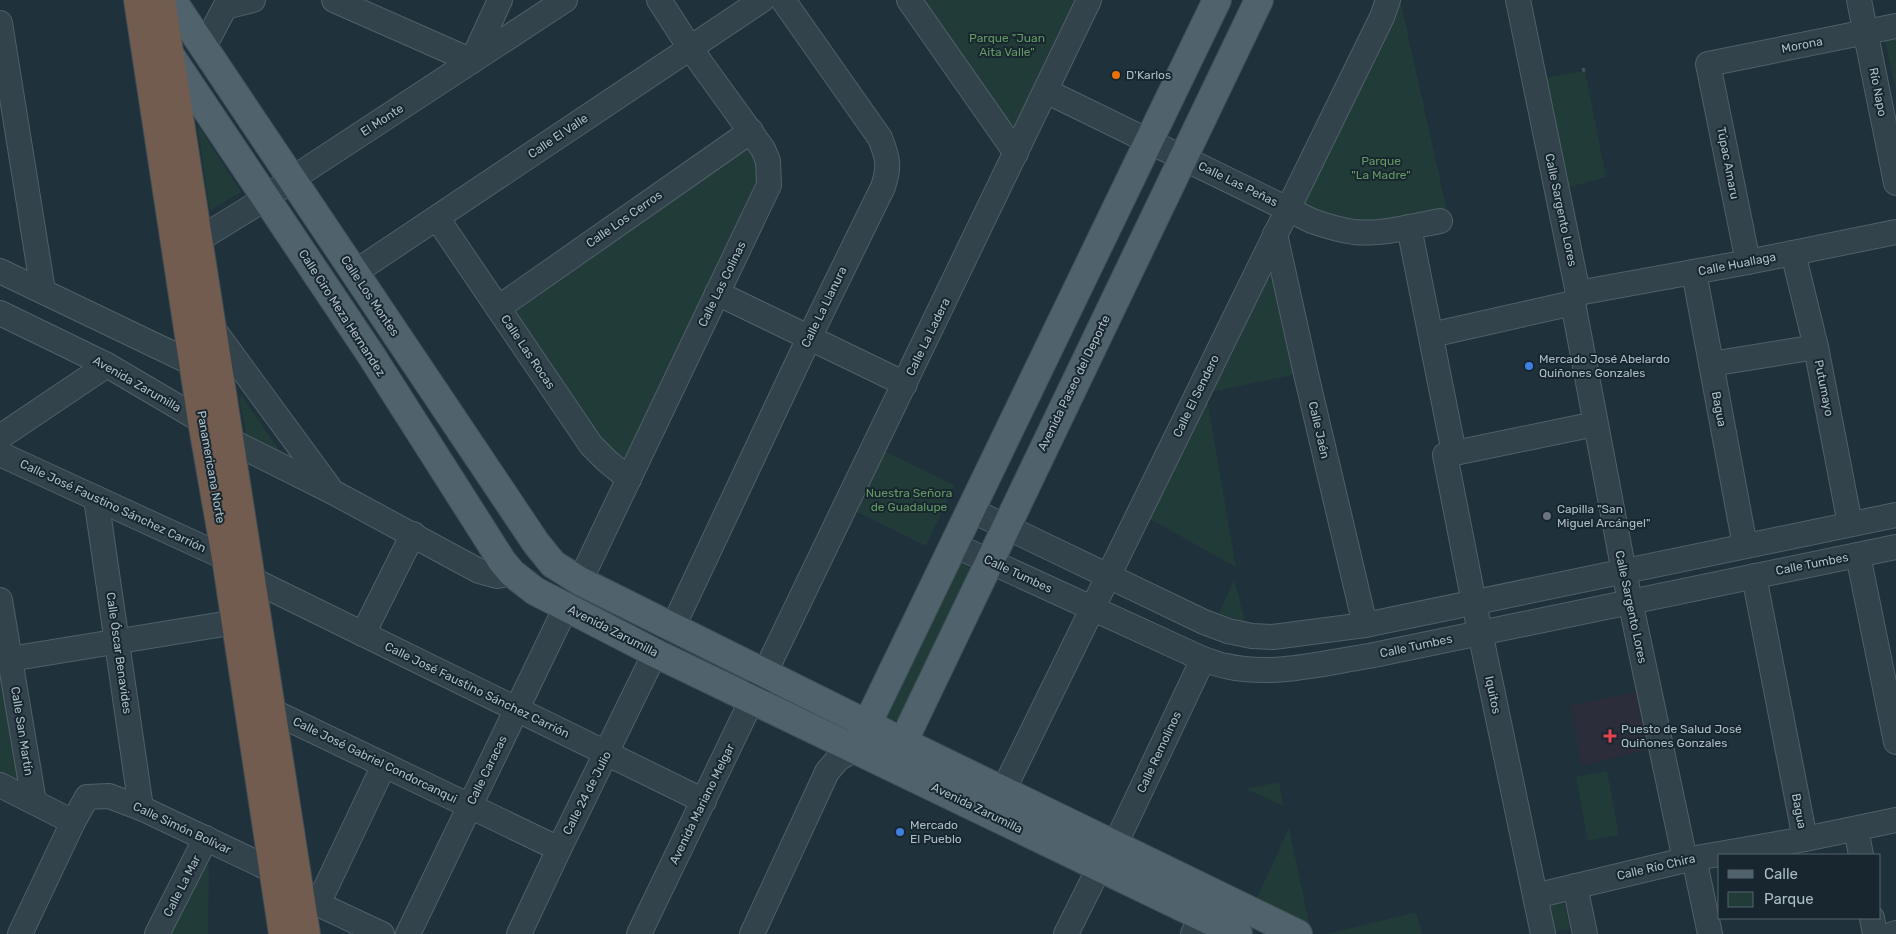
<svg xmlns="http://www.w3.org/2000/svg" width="1896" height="934" viewBox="0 0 1896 934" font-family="Rubik,sans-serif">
<rect width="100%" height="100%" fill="#1f313b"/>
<polygon fill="#2b2d3b" points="1637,692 1647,750 1581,766 1571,705"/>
<g fill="#213c38">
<polygon points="921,0 1081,0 1017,128 1008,128"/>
<polygon points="1400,0 1447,211 1396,223 1361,227 1299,209"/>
<polygon points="1896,30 1896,91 1883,32"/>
<polygon points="1585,71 1606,177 1562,189 1537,79"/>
<polygon points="197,124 241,192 210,211"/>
<polygon points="746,148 754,150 761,186 625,464 615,459 510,310"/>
<polygon points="1279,251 1306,372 1210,392"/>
<polygon points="242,396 279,450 278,452 247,436 239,398"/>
<polygon points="1207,399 1236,567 1148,518"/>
<polygon points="882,450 954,485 926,546 853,510"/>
<polygon points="964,563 968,566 969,571 899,719 889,722 884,718 957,564"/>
<polygon points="1234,579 1245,622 1219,614"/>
<polygon points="0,653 20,775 17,781 0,779"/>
<polygon points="1607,771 1619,835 1588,841 1576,777"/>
<polygon points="1279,782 1284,806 1246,789"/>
<polygon points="1289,828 1309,923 1305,925 1256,900"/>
<polygon points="201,866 209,866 208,934 166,934"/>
<polygon points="1562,903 1565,905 1570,929 1551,933 1545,907"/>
<polygon points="1414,913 1417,915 1422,934 1326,934"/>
</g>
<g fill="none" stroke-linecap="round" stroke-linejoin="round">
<g stroke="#506068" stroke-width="26">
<g id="minor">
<polyline points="334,0 472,61 500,0"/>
<polyline points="909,0 1016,153"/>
<polyline points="1518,0 1578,293 1573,303 1624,572 1685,860"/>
<polyline points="1859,0 1896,183"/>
<polyline points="0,23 43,291"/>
<polyline points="204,47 225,7 253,0"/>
<path d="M1046,91L1312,221C1326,226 1340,230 1354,232C1380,235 1415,226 1440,221"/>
<polyline points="437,218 591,445 607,461 629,479"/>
<polyline points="1409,227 1454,453"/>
<polyline points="1275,234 1306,374 1365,625"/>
<polyline points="198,240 266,198 292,179 565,0"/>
<polyline points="1793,253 1816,347 1850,524"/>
<polyline points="1748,262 1708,64 1896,26"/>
<polyline points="0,271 194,364"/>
<polyline points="1694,272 1745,546"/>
<polyline points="354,273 762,0"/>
<polyline points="717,293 905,384"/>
<polyline points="1578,293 1748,262 1896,232"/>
<polyline points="498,308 751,131"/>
<polyline points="0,313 107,365 202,421 229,440 331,491 479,571 497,576 512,573"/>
<polyline points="211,326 329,487"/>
<polyline points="1431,335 1573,303"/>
<polyline points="1711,364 1816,347"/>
<polyline points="0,437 107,365"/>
<polyline points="0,454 226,558"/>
<polyline points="96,498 141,808"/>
<polyline points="971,510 1204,622 1228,631 1252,636 1273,637 1365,625 1896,515"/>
<path d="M954,545L1203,659C1211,661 1218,665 1226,666C1273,677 1323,663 1369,656L1896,547"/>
<polyline points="1858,555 1896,742"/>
<polyline points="1754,576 1805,839"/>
<polyline points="251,579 704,801"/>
<polyline points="580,581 769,185 768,161 763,149 690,48 659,0"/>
<polyline points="0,600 34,802"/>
<path d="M673,627L809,338L883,187C890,166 888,158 880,138L783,0"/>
<polyline points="363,634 413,534"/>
<polyline points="10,659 236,622"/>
<polyline points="272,711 559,849"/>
<polyline points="0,785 73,822"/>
<polyline points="1003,791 1382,17 1388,0"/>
<polyline points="1856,829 1861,855"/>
<polyline points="1694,858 1710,934"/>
<polyline points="1575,886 1585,934"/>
<polyline points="1535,896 1685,860 1805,839 1896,820"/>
<polyline points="318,904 384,765"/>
<polyline points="303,906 318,904 382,934"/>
<polyline points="1872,918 1875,934"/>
<polyline points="20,934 73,822 87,797 109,796 141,808 274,871"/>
<polyline points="157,934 206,838"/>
<polyline points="408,934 566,607"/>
<polyline points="519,934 559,849 655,653"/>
<polyline points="639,934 1089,0"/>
<polyline points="752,934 827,772 838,759 855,749"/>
<polyline points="1066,934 1099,868 1115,845 1203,659"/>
<polyline points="1193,934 1201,916"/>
<polyline points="1543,934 1474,603 1445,455 1595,424"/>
<polyline points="1893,934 1896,933"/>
</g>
</g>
<g stroke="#3f4e57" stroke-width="30">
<g id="major">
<polyline points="172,0 536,543 553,564 580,581 903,742 1298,934"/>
<polyline points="170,55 371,355 502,561 512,573 535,591 655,653 1238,934"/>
<polyline points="860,739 1217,0"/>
<polyline points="895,759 1259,0"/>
</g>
</g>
<g stroke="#3d4d55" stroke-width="30">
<g id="highway">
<polyline points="138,0 202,421 226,558 283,934"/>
<polyline points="161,0 306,934"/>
</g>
</g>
<polyline stroke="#3f5855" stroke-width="3" stroke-dasharray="4 4" stroke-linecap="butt" points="1583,68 1585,74"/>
<use href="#minor" stroke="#33434b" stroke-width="24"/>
<use href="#major" stroke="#50626b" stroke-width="28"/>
<use href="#highway" stroke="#725c4f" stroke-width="28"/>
</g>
<circle fill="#e8710a" stroke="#18272f" stroke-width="2" cx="1116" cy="75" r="5"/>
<g fill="#3f7fe0" stroke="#18272f" stroke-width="2">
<circle cx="1529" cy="366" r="5"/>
<circle cx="900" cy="832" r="5"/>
</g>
<circle fill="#6b7280" stroke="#18272f" stroke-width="2" cx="1547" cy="516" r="5"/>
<path fill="#e0444e" stroke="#18272f" stroke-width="2" d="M1607.5 728.5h5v5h5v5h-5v5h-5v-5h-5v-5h5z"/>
<g text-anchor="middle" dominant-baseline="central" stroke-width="4" stroke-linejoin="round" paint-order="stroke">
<g font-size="12" fill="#639a63" stroke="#18272f">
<text x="1007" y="38">Parque "Juan<tspan x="1007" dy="14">Aita Valle"</tspan></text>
<text x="1381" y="161">Parque<tspan x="1381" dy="14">"La Madre"</tspan></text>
<text x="909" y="493">Nuestra Señora<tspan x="909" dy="14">de Guadalupe</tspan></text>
</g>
<g font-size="12" fill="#adbec7" stroke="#18272f">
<text transform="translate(1802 45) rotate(-11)">Morona</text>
<text transform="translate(1878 92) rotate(79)">Río Napo</text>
<text transform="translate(382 120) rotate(-33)">El Monte</text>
<text transform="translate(558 136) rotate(-34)">Calle El Valle</text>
<text transform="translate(1728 163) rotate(79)">Túpac Amaru</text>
<text transform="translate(1238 184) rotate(26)">Calle Las Peñas</text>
<text transform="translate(1561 210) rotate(78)">Calle Sargento Lores</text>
<text transform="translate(624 219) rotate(-35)">Calle Los Cerros</text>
<text transform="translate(1737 264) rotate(-11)">Calle Huallaga</text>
<text transform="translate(722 284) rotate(-64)">Calle Las Colinas</text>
<text transform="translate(370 296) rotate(56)">Calle Los Montes</text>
<text transform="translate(824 307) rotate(-64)">Calle La Llanura</text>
<text transform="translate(342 313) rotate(57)">Calle Ciro Meza Hernandez</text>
<text transform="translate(928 337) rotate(-64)">Calle La Ladera</text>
<text transform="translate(528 352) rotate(56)">Calle Las Rocas</text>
<text transform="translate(1074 383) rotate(-64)">Avenida Paseo del Deporte</text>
<text transform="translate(137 384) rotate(30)">Avenida Zarumilla</text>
<text transform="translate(1824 388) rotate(79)">Putumayo</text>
<text transform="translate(1196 396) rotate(-64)">Calle El Sendero</text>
<text transform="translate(1719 409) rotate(79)">Bagua</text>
<text transform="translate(1319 430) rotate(77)">Calle Jaén</text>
<text transform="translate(211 467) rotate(80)">Panamericana Norte</text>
<text transform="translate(113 506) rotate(25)">Calle José Faustino Sánchez Carrión</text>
<text transform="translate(1812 564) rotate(-11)">Calle Tumbes</text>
<text transform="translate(1018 574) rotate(25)">Calle Tumbes</text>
<text transform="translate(1631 607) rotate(78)">Calle Sargento Lores</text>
<text transform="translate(613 631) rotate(27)">Avenida Zarumilla</text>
<text transform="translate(1416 646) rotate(-12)">Calle Tumbes</text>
<text transform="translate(119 653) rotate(82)">Calle Óscar Benavides</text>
<text transform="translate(477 690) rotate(26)">Calle José Faustino Sánchez Carrión</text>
<text transform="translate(1493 695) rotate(78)">Iquitos</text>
<text transform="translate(22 731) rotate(81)">Calle San Martín</text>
<text transform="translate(1159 752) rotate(-65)">Calle Remolinos</text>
<text transform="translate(375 760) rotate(26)">Calle José Gabriel Condorcanqui</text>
<text transform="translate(487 770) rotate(-64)">Calle Caracas</text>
<text transform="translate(587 793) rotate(-63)">Calle 24 de Julio</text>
<text transform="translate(702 804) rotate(-64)">Avenida Mariano Melgar</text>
<text transform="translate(977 808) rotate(26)">Avenida Zarumilla</text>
<text transform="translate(1799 811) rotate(79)">Bagua</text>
<text transform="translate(182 828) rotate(25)">Calle Simón Bolívar</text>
<text transform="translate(1656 867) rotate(-13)">Calle Río Chira</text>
<text transform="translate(182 886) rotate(-63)">Calle La Mar</text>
</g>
<g font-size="12" fill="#adbec7" stroke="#18272f" text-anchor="start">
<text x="1126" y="75">D'Karlos</text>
<text x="1539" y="359">Mercado José Abelardo<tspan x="1539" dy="14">Quiñones Gonzales</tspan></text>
<text x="1557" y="509">Capilla "San<tspan x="1557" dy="14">Miguel Arcángel"</tspan></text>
<text x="1621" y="729">Puesto de Salud José<tspan x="1621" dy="14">Quiñones Gonzales</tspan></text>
<text x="910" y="825">Mercado<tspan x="910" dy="14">El Pueblo</tspan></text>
</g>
</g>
<rect x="1718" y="854" width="162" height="65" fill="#18272f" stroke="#54636c"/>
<rect x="1728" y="870" width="25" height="8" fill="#50626b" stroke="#54636c"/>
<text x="1764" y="879" font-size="15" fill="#adbec7">Calle</text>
<rect x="1728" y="892" width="25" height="15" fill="#213c38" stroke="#54636c"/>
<text x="1764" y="904" font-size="15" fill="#adbec7">Parque</text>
</svg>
